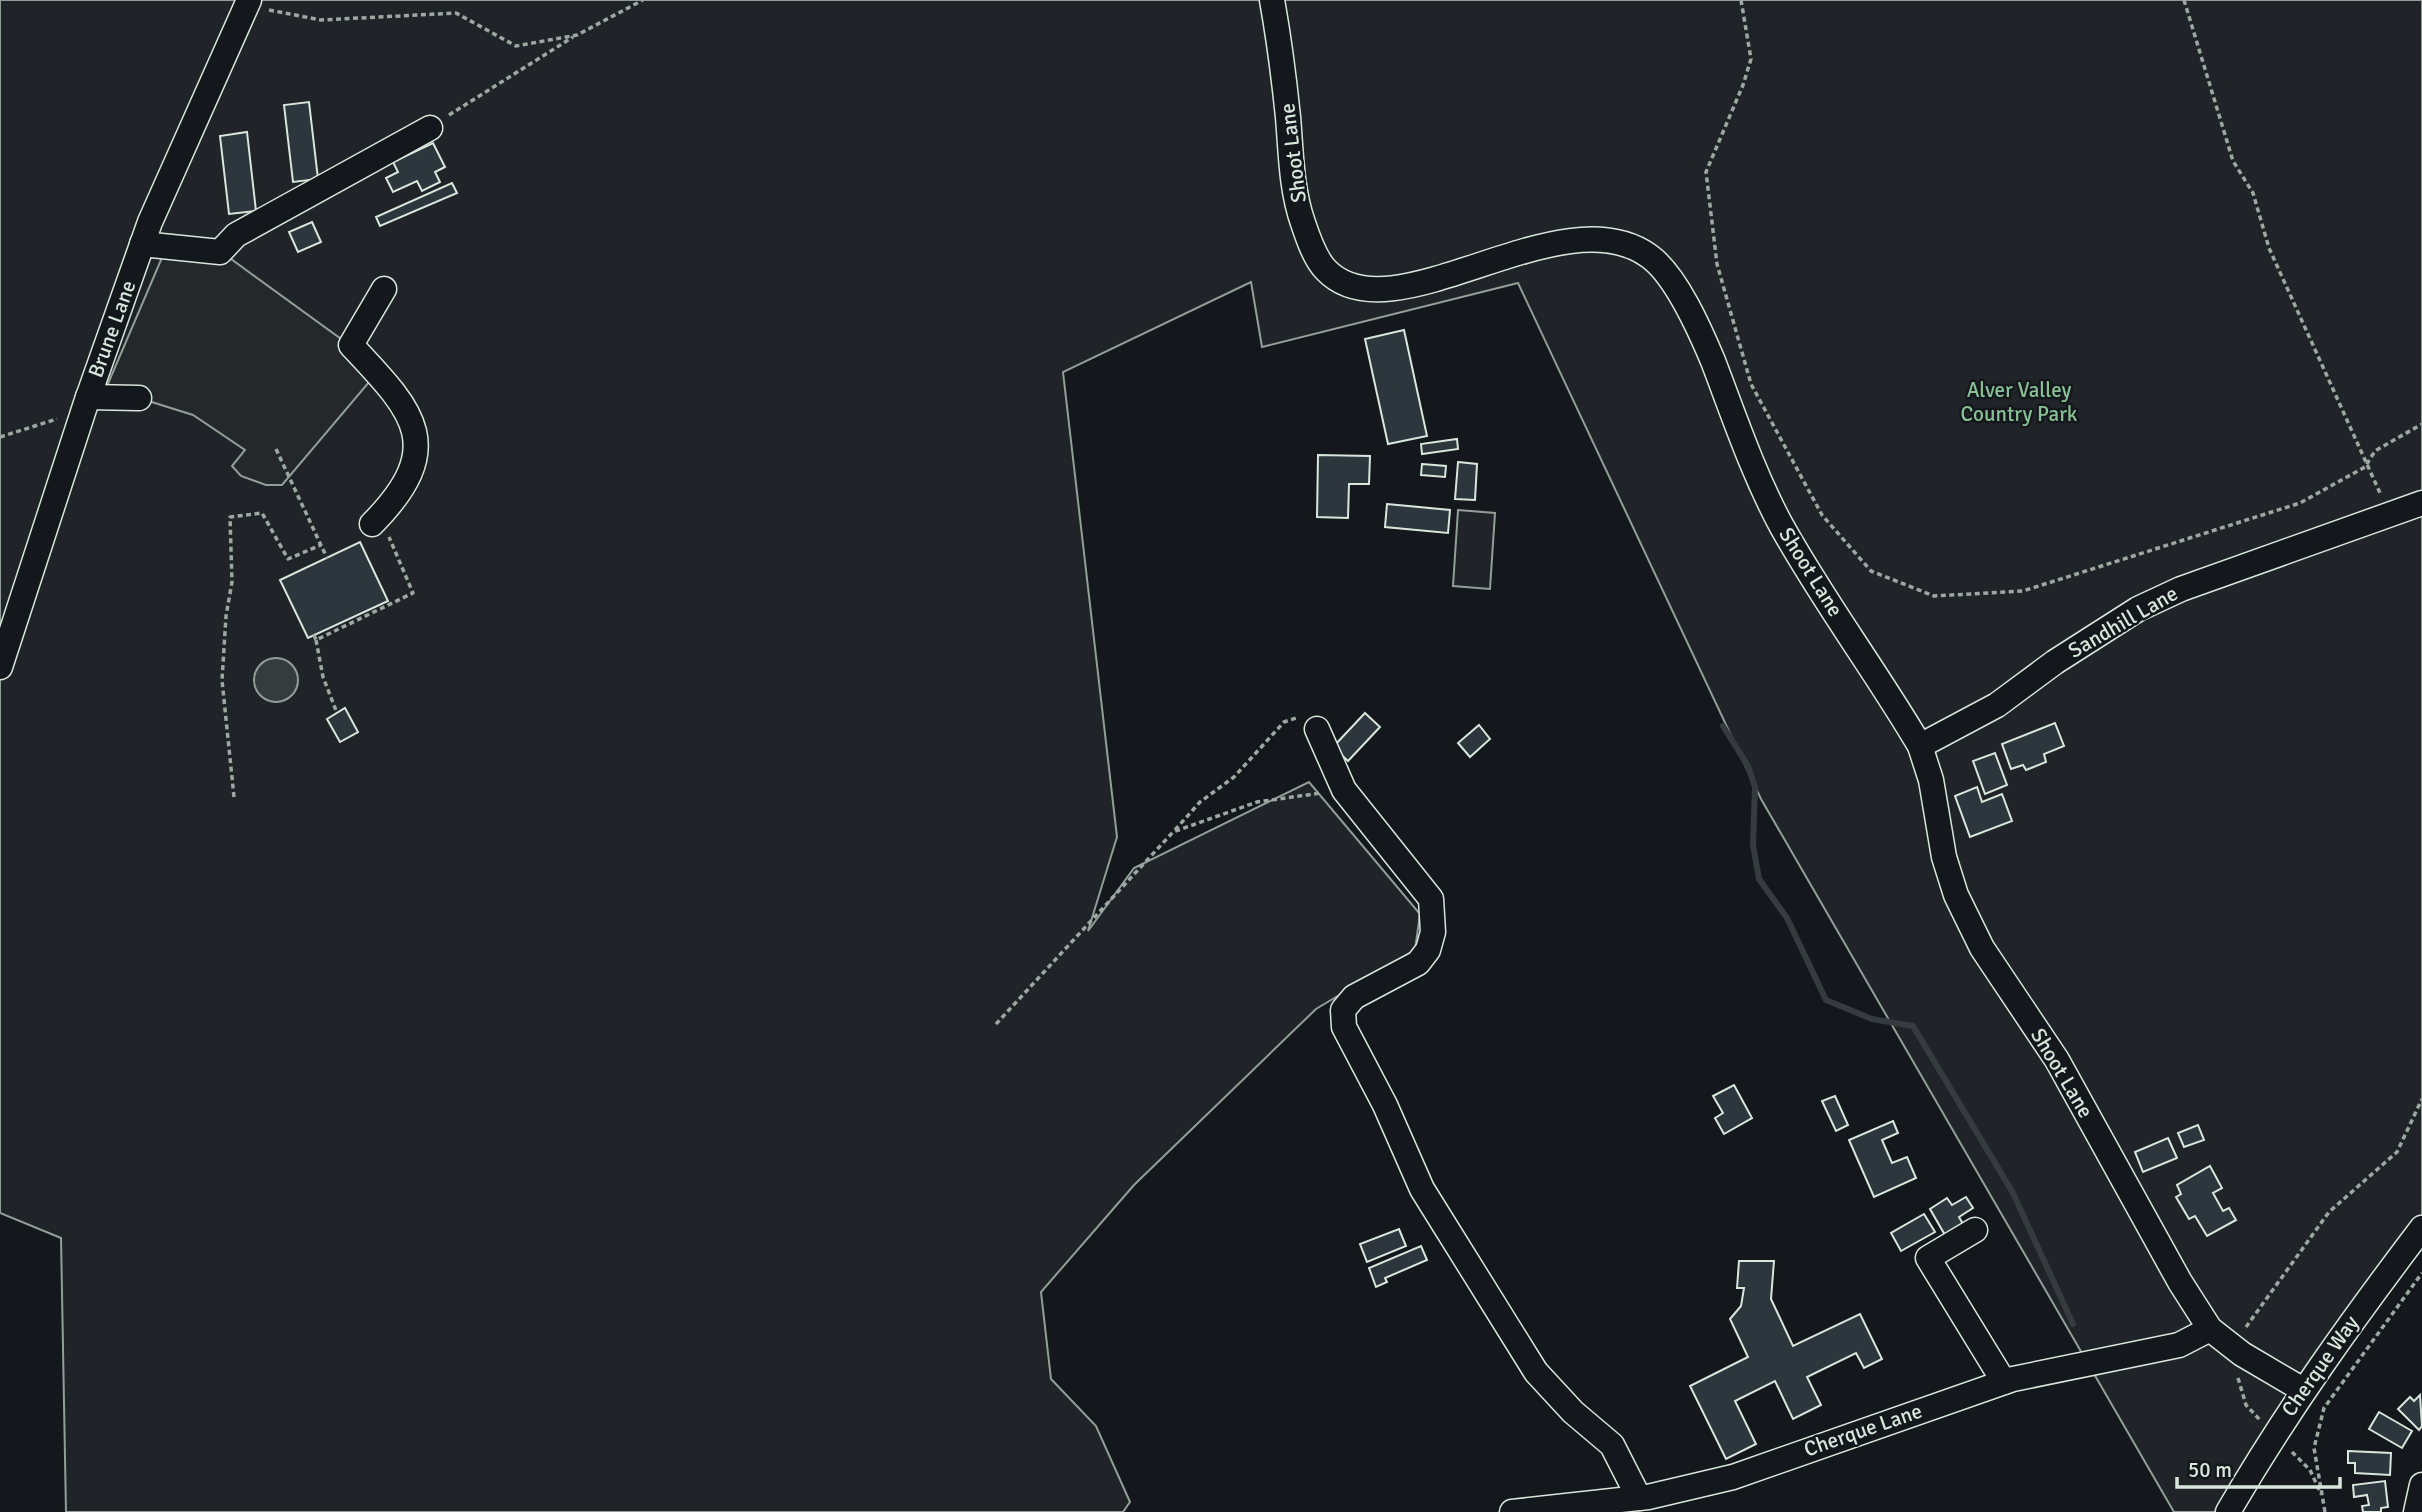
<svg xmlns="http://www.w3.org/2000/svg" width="2422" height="1512" viewBox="0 0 2422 1512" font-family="Signika,sans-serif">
<rect width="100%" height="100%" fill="#14181c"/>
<g fill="#202428" stroke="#939e99" stroke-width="2">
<polygon points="0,0 2422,0 2422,1220 2229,1512 2174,1512 1761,799 1518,283 1262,347 1251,282 1063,372 1117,837 1088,931 1134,868 1309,782 1420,914 1415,950 1316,1009 1134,1185 1041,1292 1051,1379 1096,1426 1130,1502 1123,1512 66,1512 61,1238 0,1213"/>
<polygon points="1458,510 1495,513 1490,589 1453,586"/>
</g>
<polygon fill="#24282b" stroke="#939e99" stroke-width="2" points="164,253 231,259 381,368 282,485 266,485 241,476 232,466 245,450 193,415 139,398 104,393"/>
<circle fill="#363b3e" stroke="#939e99" stroke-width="2" cx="276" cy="680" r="22"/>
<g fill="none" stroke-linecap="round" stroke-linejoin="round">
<polyline stroke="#363b3e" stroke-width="6" points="1723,726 1748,766 1755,787 1753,845 1759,879 1787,918 1826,1000 1872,1019 1913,1026 2013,1193 2073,1324"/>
</g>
<g fill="#2c363c" stroke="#d8e6dc" stroke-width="2">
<polygon points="309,102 318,179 293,182 284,105"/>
<polygon points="247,132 256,211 229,214 220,136"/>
<polygon points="433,143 445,167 435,172 440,182 422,191 417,181 393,192 386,178 398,172 393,162"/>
<polygon points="452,183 457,193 380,226 376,217"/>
<polygon points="312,222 321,242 298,252 289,232"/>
<polygon points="1404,330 1427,436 1388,444 1365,339"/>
<polygon points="1457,439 1458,449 1422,454 1421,444"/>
<polygon points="1318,455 1370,456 1369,484 1349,484 1348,518 1317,517"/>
<polygon points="1458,462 1477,464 1475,500 1455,499"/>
<polygon points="1422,464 1446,466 1445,477 1421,475"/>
<polygon points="1387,504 1450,510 1448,533 1385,527"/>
<polygon points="360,542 388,601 308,638 280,580"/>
<polygon points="345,708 358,732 340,742 327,719"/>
<polygon points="1365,713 1380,727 1348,761 1333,747"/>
<polygon points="2055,723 2064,746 2044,754 2046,762 2026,770 2023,765 2011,769 2002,744"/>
<polygon points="1479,725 1490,739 1470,757 1458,743"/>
<polygon points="1995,753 2007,785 1985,794 1973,761"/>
<polygon points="1977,787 1982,802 2002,794 2012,821 1970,837 1955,796"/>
<polygon points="1734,1085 1752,1118 1724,1134 1715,1118 1723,1113 1713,1096"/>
<polygon points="1835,1096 1848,1125 1836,1131 1822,1101"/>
<polygon points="1893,1121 1898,1133 1882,1140 1892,1163 1907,1157 1916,1178 1874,1197 1849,1140"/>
<polygon points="2198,1125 2204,1140 2184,1147 2178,1133"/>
<polygon points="2168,1138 2177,1158 2143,1172 2135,1152"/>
<polygon points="2210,1166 2222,1188 2213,1193 2223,1211 2229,1208 2236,1220 2207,1236 2195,1216 2189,1219 2176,1197 2181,1194 2177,1185"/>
<polygon points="1966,1197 1973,1208 1959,1217 1963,1224 1945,1235 1930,1209 1947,1198 1952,1205"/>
<polygon points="1924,1214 1935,1232 1901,1251 1891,1233"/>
<polygon points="1399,1229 1406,1246 1367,1262 1360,1244"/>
<polygon points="1421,1246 1427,1260 1385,1278 1387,1282 1376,1287 1369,1268"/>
<polygon points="1739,1261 1774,1261 1771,1299 1793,1346 1860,1314 1882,1359 1864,1368 1856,1353 1807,1377 1821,1405 1793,1419 1775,1381 1735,1401 1756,1444 1726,1459 1690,1386 1748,1357 1730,1319 1741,1306 1744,1288 1737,1288"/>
<polygon points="2420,1395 2422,1426 2419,1430 2398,1409 2410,1397 2414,1401"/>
<polygon points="2379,1412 2412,1431 2402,1448 2369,1429"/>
<polygon points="2348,1451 2391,1453 2390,1475 2355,1473 2355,1463 2348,1463"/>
<polygon points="2385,1481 2388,1507 2381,1508 2381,1512 2363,1512 2362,1506 2369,1505 2367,1495 2354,1497 2353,1485"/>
</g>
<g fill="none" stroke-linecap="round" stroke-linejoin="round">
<g stroke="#d8e6dc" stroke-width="27">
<g id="minor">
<path d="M1272,0C1279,39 1284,78 1288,117C1291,152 1291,189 1303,223C1308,238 1315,259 1326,270C1393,340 1560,192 1649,256C1676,275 1700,330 1713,361C1734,416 1753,473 1781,525C1823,601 1876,671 1920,746L1931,780L1944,857L1956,895L1982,948L2057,1060L2180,1282L2210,1329L2242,1354L2303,1390"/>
<polyline points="142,244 220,252 236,235 430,128"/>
<polyline points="88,397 139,398"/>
<path d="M372,524C449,446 413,411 351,345L384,289"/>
<polyline points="0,667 86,403 150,222 249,0"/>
<polyline points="1317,729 1344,790 1431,899 1433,932 1428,950 1418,963 1354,997 1343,1010 1344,1027 1385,1105 1422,1189 1536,1372 1573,1412 1612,1445 1639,1498"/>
<polyline points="1920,746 1997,705 2055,662 2138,609 2181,589 2422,503"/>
<polyline points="1975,1230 1928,1258 2004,1382"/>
<polyline points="1512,1512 1648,1497 1733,1477 2013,1379 2179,1345 2210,1329"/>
<path d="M2228,1512C2286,1412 2352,1320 2422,1228"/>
<polyline points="2416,1512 2422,1485"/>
</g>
</g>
<g stroke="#9da8a2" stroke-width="3.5" stroke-dasharray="5 3.5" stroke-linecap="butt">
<polyline points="1741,0 1751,59 1743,85 1706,172 1717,264 1751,384 1822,515 1871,571 1934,596 2023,591 2300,503 2365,467 2375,451 2422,424"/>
<polyline points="2184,0 2233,161 2253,193 2269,248 2380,493"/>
<polyline points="269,10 321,20 456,13 516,46 577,35 643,0"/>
<polyline points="449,115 573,37"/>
<polyline points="0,437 57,419"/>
<polyline points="276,449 327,558"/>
<polyline points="314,635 316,640 413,593 389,537"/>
<polyline points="316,640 323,677 337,713"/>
<polyline points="234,797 222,680 226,616 232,582 230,517 262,513 288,559 321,545"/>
<polyline points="1175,830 1200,802 1234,777 1284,722 1296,718"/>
<polyline points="996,1024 1173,832 1257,802 1321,793"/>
<polyline points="2246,1327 2329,1212 2397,1152 2422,1099"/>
<polyline points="2238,1378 2246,1405 2260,1420"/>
<polyline points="2292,1452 2310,1470 2321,1494"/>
<polyline points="2325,1512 2314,1448 2324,1408 2422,1273"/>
</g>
<use href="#minor" stroke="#14181c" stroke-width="24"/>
</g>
<g text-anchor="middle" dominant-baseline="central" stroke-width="5" stroke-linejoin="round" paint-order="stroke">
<g font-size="21" fill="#d8e6dc" stroke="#14181c">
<text transform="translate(1293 153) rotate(-97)">Shoot Lane</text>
<text transform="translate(112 329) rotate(-70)">Brune Lane</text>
<text transform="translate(1811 572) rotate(58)">Shoot Lane</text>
<text transform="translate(2123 622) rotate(-30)">Sandhill Lane</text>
<text transform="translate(2062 1073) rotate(59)">Shoot Lane</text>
<text transform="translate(2320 1366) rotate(-55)">Cherque Way</text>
<text transform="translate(1863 1430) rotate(-19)">Cherque Lane</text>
</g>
<g font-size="21" fill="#8ac095" stroke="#14181c">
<text x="2019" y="390">Alver Valley<tspan x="2019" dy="24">Country Park</tspan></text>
</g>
</g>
<path d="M2177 1477v10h163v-10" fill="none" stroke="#d8e6dc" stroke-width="3.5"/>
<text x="2188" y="1477" font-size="21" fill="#d8e6dc" stroke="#14181c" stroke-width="5" paint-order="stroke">50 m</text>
</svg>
